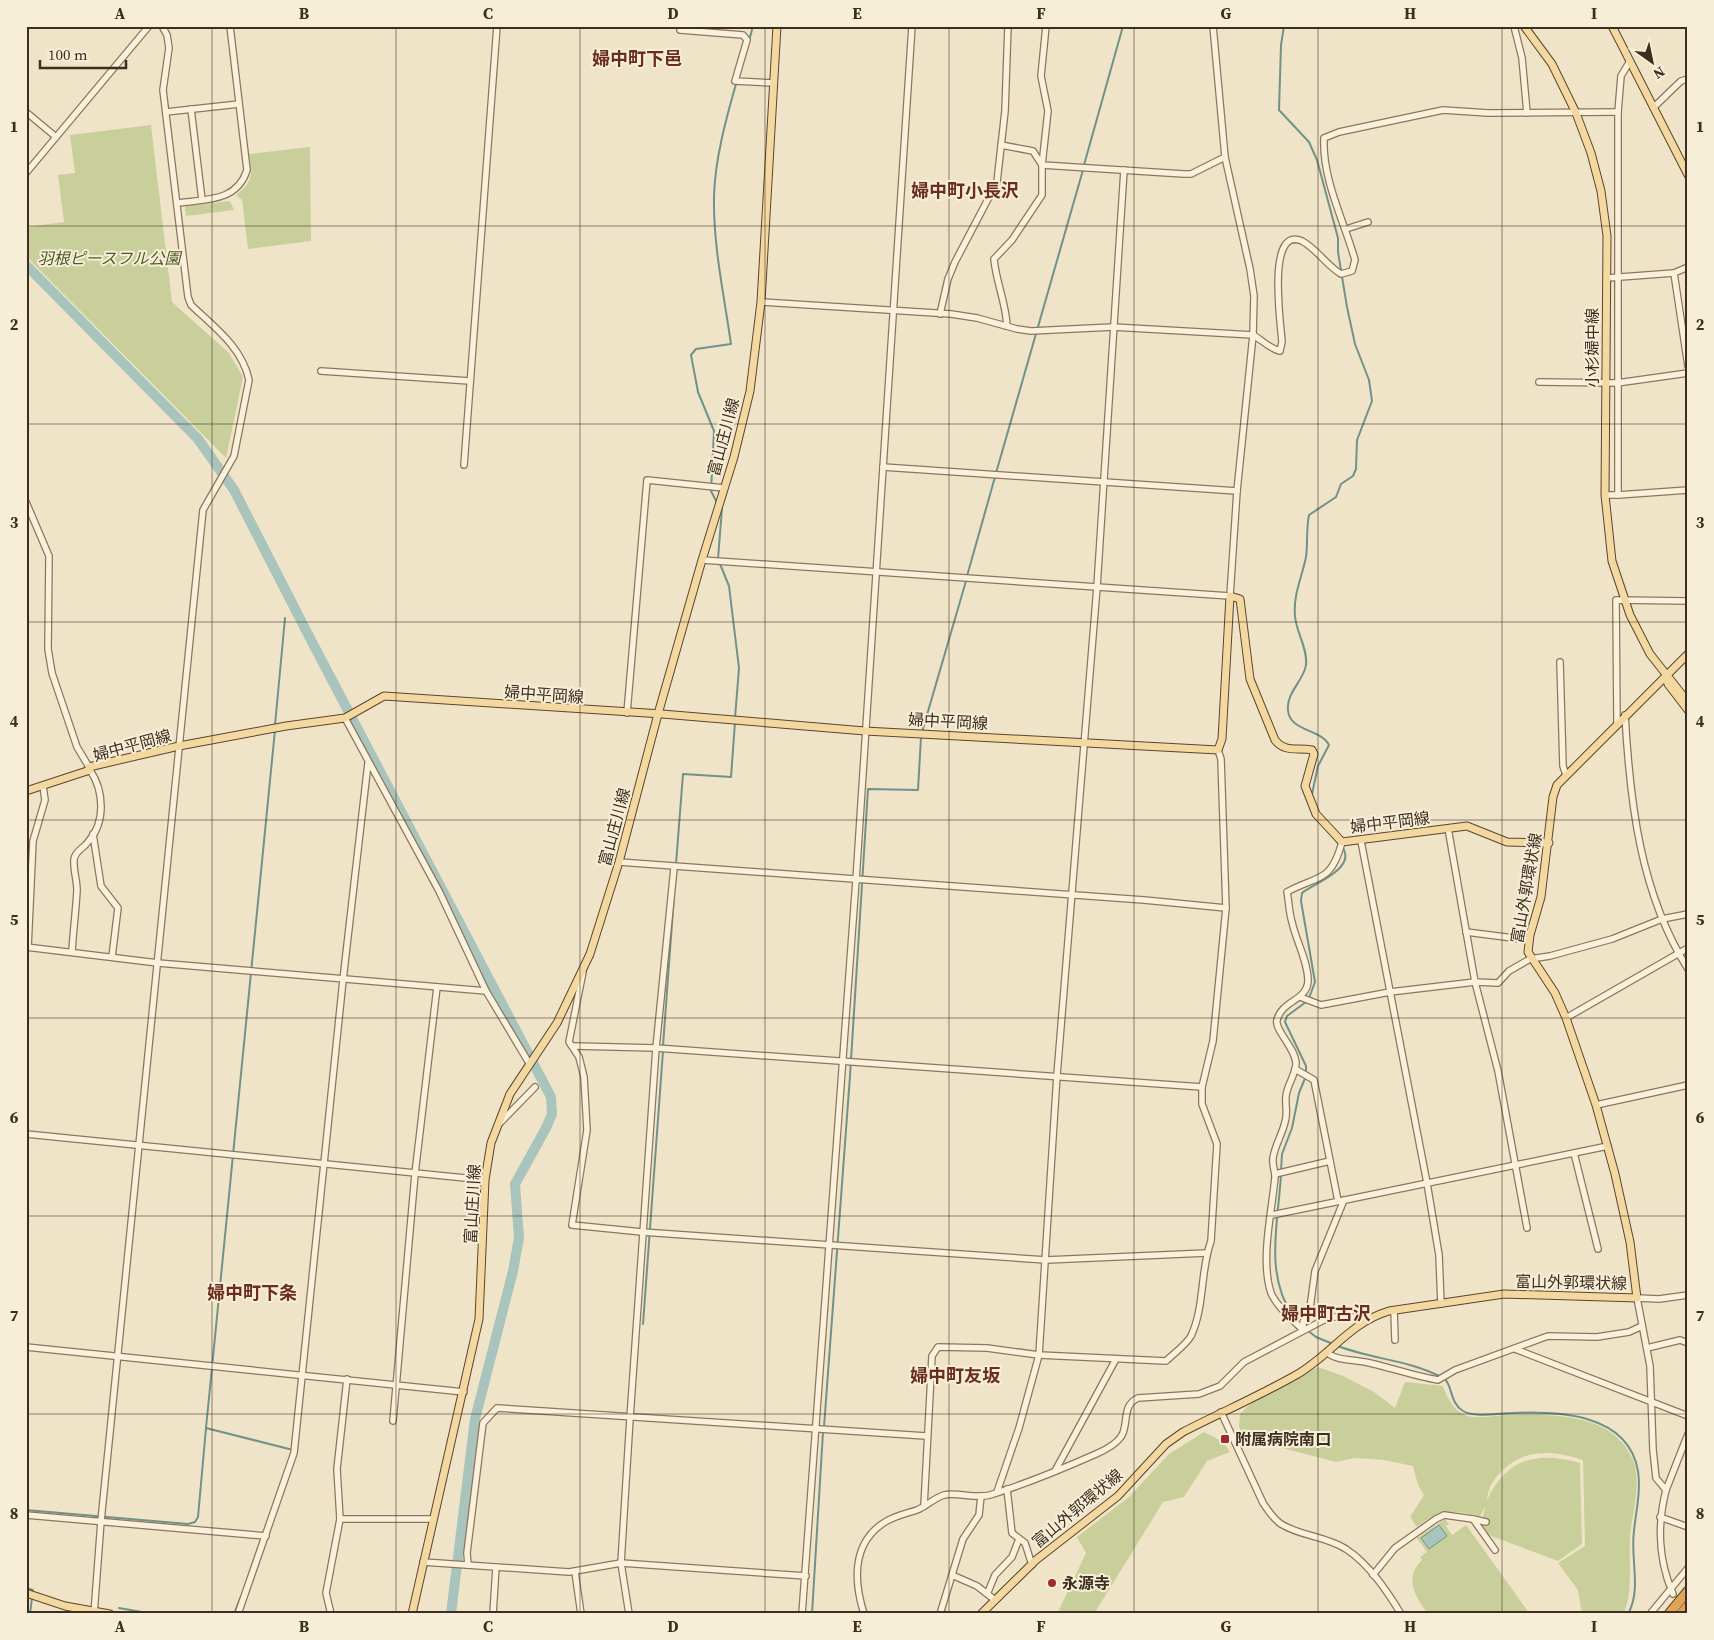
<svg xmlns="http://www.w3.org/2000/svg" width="1714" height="1640" viewBox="0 0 1714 1640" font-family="'Source Serif 4','Noto Sans JP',serif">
<rect width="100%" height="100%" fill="#f0e4c8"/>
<g fill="#c9cf9b">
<polygon points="151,125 172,302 229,353 243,377 226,458 26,256 26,227 64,222 58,175 75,173 70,135"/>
<path d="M310,147L311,241L248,249L242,200L236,195C254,181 252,175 249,154Z"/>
<polygon points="230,201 234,210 186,216 185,206"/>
<path d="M1318,1367L1343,1376L1374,1392L1395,1408L1405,1382L1443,1386C1447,1397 1453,1410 1465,1415C1477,1420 1497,1415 1510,1415C1553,1414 1614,1413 1633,1460C1641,1481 1634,1507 1631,1528C1627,1555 1635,1591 1623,1614H1582L1578,1590L1558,1563L1585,1546L1583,1460C1552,1450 1523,1448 1500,1473C1492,1481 1488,1489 1487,1500C1507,1458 1537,1451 1580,1463L1582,1544L1558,1561L1486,1534L1482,1522L1485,1507L1480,1516C1452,1510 1441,1509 1417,1527L1410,1517L1424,1495L1418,1485L1413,1466L1384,1460L1355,1458L1336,1462L1244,1438L1239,1426L1240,1414L1251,1403Z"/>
<polygon points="1204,1432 1223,1442 1230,1452 1207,1461 1184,1497 1163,1502 1094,1614 1057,1614 1086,1553 1077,1537 1129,1497 1169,1454"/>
<path d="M1445,1519L1449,1524L1446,1526L1452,1535L1466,1525L1530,1614H1428C1416,1597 1403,1579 1422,1560L1420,1557L1427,1552L1417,1538Z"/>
</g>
<polygon fill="#a9c4bc" stroke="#6f938a" points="1439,1525 1447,1536 1429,1549 1421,1538"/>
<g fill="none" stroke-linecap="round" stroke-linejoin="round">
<g stroke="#6f938a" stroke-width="2">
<path d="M1284,26L1281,45L1279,110L1309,142L1317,160L1338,238V252L1347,307L1355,344L1369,380L1372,401L1357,440L1356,469L1353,476L1341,484L1336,497L1309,515C1306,529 1308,543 1306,557C1302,577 1293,595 1295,616C1296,632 1308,649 1306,665C1304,680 1286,693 1288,710C1289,731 1321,729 1329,745L1318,766L1312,794"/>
<polyline points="749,41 753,26"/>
<polyline points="1084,165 1123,26"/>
<polyline points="996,473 1083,170"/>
<path d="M717,503L711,491L714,431L698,392L691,355L696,349L731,344C724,295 713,245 714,196C715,159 726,119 736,84"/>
<polyline points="721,506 722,508 718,559 729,586 739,668 735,718"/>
<polyline points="967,576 995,477"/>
<polyline points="275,725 285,618"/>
<polyline points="922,732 966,581"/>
<polyline points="1323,826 1340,845"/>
<polyline points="676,864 683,774 731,777 735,722"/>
<path d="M1309,998L1315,982L1301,901L1302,893C1313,884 1356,869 1343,848"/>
<polyline points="663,1046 674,896"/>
<polyline points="1281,1171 1282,1154 1292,1128 1299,1093 1306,1076 1306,1066 1285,1022 1287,1016 1306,1002"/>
<path d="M1281,1175C1278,1224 1264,1275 1294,1318"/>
<polyline points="643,1324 663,1051"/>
<polyline points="1307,1330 1316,1337 1333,1344"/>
<path d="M1338,1346C1371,1359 1409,1360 1441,1377"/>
<path d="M1445,1379C1453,1388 1450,1403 1463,1411C1475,1418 1499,1413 1512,1413C1558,1411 1628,1413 1638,1471C1641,1491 1636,1511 1634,1531C1630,1559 1642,1589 1628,1614"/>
<polyline points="824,1427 850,1076 868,789 918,790 921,737"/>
<polyline points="206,1428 275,730"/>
<polyline points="26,1510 188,1524 195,1522 198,1517 206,1428 293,1450"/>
<polyline points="26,1588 33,1590 32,1594"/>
<polyline points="119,1608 153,1614"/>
<polyline points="30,1614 32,1598"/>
<polyline points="234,1614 241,1596"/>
<polyline points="812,1614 823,1432"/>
</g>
<polyline stroke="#a9c4bc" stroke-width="10" points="26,265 198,439 234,490 312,642 551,1097 552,1114 546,1128 515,1184 519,1238 513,1271 475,1419 451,1614"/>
<g stroke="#8d765c" stroke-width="8">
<g id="minor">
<polyline points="680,26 680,30 743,35 747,40 735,81 774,83"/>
<polyline points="1514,26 1522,58 1527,113"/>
<polyline points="1654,107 1681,81 1688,79"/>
<polyline points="191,109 202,200"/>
<polyline points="26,112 56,137"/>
<polyline points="166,112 239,104"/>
<polyline points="1001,145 1033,151 1042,165 1184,174 1191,174 1225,157"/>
<polyline points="26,173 149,26"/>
<path d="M178,203C206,199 237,202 247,170L230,26"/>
<polyline points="1346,229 1368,222"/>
<polyline points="1688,267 1674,273 1688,366"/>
<polyline points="1607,278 1674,273"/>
<path d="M761,302L951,314L977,318L1017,329L1031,331L1113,327L1253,335C1262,340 1270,349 1280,351L1282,342C1281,326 1266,225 1302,241C1317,249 1326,265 1341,274L1352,271L1355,260C1344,221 1322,179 1324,138L1339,132L1443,110L1488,113L1618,112"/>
<polyline points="940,314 948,279 955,262 997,182 1005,111 1008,26"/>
<path d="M1007,326C1006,303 996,282 994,259L1012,240L1042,195V165L1048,111L1041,76L1046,26"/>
<polyline points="321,371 470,381"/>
<polyline points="1539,382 1617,383 1688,373"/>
<polyline points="464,465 497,26"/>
<polyline points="883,467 1237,491"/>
<polyline points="1605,495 1618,495 1618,112 1621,76 1630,61"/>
<polyline points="1618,495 1688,490"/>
<polyline points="26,502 49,556 48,649 52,673 77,747 89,767"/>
<polyline points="702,560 1230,596 1237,491 1253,335 1254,296 1250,269 1225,157 1213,26"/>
<polyline points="1560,662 1563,766 1566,775"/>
<polyline points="627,713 647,480 724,488"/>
<path d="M1625,715C1630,802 1640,893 1688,969"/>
<polyline points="345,718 439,891 486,991 529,1063"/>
<polyline points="1617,722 1616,600 1688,601"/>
<polyline points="1448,828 1475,982 1498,1071 1527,1228"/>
<polyline points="93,834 101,886 118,908 112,957"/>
<polyline points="1361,841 1427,1183 1439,1255 1441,1304"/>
<polyline points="619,862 1144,900 1226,908"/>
<polyline points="1466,932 1529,940"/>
<polyline points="26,947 158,963 486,991"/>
<polyline points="28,947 33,841 45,800 43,786"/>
<path d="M72,952C73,932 76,911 77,890C77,880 73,869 74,859C76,850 83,849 88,842C106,822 104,791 90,770"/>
<polyline points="583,972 569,1042 579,1057 584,1077 587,1130 572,1225 642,1232 1046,1260 1207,1253"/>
<polyline points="1300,997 1321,1005 1390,992 1475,982 1498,983 1509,971 1530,959 1550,956 1612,939 1662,919 1688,914"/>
<polyline points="1566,1018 1688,948"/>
<polyline points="574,1046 656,1048 1202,1087"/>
<polyline points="1295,1069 1314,1080 1338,1201"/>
<polyline points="1596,1105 1688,1085"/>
<polyline points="500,1123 535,1087"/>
<polyline points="26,1134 485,1180"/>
<polyline points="1574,1153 1598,1249"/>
<polyline points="1275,1174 1330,1161"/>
<polyline points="1272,1215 1608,1146"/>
<polyline points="1394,1310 1395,1340"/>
<path d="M1303,1330C1293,1320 1277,1307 1271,1293C1260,1260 1272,1211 1275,1177C1275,1170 1272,1165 1273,1158C1275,1145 1282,1135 1285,1122C1288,1113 1285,1105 1286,1096C1287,1085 1295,1076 1296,1064C1296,1048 1274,1030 1277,1020C1282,1000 1307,1001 1308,981C1308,961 1296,941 1292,922C1289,913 1289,902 1287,892C1317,875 1331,884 1342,842"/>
<polyline points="1303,1330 1303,1322 1310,1308 1315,1271 1344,1200"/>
<polyline points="26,1347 464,1392"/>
<polyline points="1647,1348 1680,1340 1688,1343"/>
<polyline points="1515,1349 1688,1416"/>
<path d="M1327,1353C1339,1361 1351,1359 1365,1362C1389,1367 1413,1376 1438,1380L1455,1370L1548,1336L1597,1337L1629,1332L1642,1326"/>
<path d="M1221,1412L1263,1503C1268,1510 1273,1519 1281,1524C1300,1536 1325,1536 1346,1549C1369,1564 1387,1591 1401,1614"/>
<polyline points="393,1421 415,1174 437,987"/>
<polyline points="1055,1471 1116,1359"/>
<polyline points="1007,1489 1012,1533 1025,1543 1032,1565"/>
<polyline points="1666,1490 1688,1434"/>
<polyline points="997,1492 1019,1428 1039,1355 1057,1075 1097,587 1124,170"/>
<path d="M924,1506L932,1356L938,1347L987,1348L1039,1355L1166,1361C1173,1354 1186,1345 1191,1336C1205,1306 1200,1271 1211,1241L1217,1144L1202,1104V1087L1213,1041L1226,908L1221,759L1218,750"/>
<polyline points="26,1515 266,1536"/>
<polyline points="1660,1517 1688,1527"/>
<polyline points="340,1519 433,1519"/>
<polyline points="1486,1522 1473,1519 1495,1550"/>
<polyline points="423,1562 569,1572 621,1563 806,1576"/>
<polyline points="468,1565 467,1553 483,1423 497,1408 926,1436"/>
<polyline points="575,1572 581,1614"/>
<polyline points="952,1575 977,1586 995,1600"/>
<polyline points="1373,1575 1395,1548 1436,1519 1444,1515 1473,1519"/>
<polyline points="988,1592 995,1575 1012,1557 1019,1539"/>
<path d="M1673,1594C1658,1559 1657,1526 1666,1490L1656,1478L1653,1450L1650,1366L1637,1298L1659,1299L1688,1295"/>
<path d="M94,1614L101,1521L203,510L234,456L249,380C242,347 214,327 191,305L188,297L163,90L169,48L167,35L162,26"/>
<polyline points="238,1614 294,1453 343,980 368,763"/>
<polyline points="331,1614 326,1593 340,1519 337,1469 347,1379"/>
<polyline points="493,1614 496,1567"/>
<polyline points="629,1614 621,1563 630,1418 656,1048 674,868"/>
<polyline points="802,1614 856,880 912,26"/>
<path d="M864,1614C854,1582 852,1545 882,1524C893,1516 905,1514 917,1510C927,1506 934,1498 944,1495C958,1492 975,1499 990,1495C1026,1484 1062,1469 1096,1454C1105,1450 1119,1443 1123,1433C1128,1419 1123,1405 1138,1398L1199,1394L1220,1386L1244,1362L1318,1323L1330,1317H1370"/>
<polyline points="940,1614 963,1539 979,1515 981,1496"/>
<polyline points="1650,1614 1688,1568"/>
</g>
</g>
<g stroke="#5b4430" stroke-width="9">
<g id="major">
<polyline points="1524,26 1552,64 1576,113 1591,153 1601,191 1607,236 1605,495 1612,561 1630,615 1650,654 1688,702"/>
<polyline points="1612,26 1688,175"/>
<polyline points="1666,677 1668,684 1688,710"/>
<path d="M26,791L90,770L89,767L179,746L286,726L345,718L384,696L662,714L865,731L1218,750L1222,739L1230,596L1240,599L1250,679L1275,740C1285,753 1298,747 1312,750L1314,754L1305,786L1316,814L1342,842L1467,826L1507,842L1549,843"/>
<polyline points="26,1593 65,1606 110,1614"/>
<polyline points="412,1614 479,1319 485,1180 491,1143 510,1094 557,1023 590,954 619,862 658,714 702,560 734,457 750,391 761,302 777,26"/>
<path d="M981,1614L1036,1560L1118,1496L1166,1444L1183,1432C1220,1413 1259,1396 1296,1375C1331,1355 1349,1323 1389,1311L1504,1294L1637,1298L1630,1242L1615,1174L1596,1105L1566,1018L1555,993L1528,952L1530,935L1541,897L1553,797L1557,785L1688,654"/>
</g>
</g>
<g stroke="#5b4430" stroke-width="11">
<g id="highway">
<polyline points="1669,1614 1688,1591"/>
<polyline points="1681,1614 1688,1606"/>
</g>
</g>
<use href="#minor" stroke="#faf1dc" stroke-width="5.5"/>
<use href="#major" stroke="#f3d9a0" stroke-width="7"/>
<use href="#highway" stroke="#e0a458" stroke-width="9"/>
</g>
<path fill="none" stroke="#3d2e20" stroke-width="1" stroke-opacity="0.55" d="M212,26V1614M396,26V1614M580,26V1614M765,26V1614M949,26V1614M1134,26V1614M1318,26V1614M1502,26V1614M26,226H1688M26,424H1688M26,622H1688M26,820H1688M26,1018H1688M26,1216H1688M26,1414H1688"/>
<g fill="#9e2a2b" stroke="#f7eed8" stroke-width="2">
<rect x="1220" y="1434" width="10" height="10" rx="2.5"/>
<circle cx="1052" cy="1583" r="5"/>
</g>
<g text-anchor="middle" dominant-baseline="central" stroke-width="4" stroke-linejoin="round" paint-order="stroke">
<g font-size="16" font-style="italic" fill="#4d5a26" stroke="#f7eed8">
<text x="109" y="258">羽根ピースフル公園</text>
</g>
<g font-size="16" fill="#3d2e20" stroke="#f7eed8">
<text transform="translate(1592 348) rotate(-90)">小杉婦中線</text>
<text transform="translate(723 437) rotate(-75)">富山庄川線</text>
<text transform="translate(544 694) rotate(4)">婦中平岡線</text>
<text transform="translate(948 721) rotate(3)">婦中平岡線</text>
<text transform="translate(132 745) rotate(-15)">婦中平岡線</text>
<text transform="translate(1390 822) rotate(-7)">婦中平岡線</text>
<text transform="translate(614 827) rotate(-75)">富山庄川線</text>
<text transform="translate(1526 888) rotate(-80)">富山外郭環状線</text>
<text transform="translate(472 1204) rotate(-87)">富山庄川線</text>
<text transform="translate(1571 1282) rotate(1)">富山外郭環状線</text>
<text transform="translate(1077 1508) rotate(-40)">富山外郭環状線</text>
</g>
<g font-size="16" font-weight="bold" fill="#3d2e20" stroke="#f7eed8" text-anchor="start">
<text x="1235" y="1439">附属病院南口</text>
<text x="1062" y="1583">永源寺</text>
</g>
<g font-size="18" font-weight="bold" fill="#6b2e1e" stroke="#f7eed8">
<text x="637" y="58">婦中町下邑</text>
<text x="965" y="190">婦中町小長沢</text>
<text x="252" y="1292">婦中町下条</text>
<text x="1326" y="1313">婦中町古沢</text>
<text x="955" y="1375">婦中町友坂</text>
</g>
</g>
<rect width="1714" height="1640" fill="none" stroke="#f7eed8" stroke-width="55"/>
<g transform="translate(1652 62) rotate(147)" stroke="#f7eed8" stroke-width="4" paint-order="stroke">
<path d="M0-4L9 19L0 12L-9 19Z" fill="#3d2e20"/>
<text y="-8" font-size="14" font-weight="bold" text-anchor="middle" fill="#3d2e20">N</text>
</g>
<path d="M40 60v8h86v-8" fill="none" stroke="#3d2e20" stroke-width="2.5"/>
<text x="48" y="60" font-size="15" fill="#3d2e20" stroke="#f7eed8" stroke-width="4" paint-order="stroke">100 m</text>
<rect x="28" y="28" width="1658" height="1584" fill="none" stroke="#3d2e20" stroke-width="2"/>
<g font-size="16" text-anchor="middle" font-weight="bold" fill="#3d2e20">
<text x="120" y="19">A</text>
<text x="304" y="19">B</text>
<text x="488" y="19">C</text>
<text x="673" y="19">D</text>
<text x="857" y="19">E</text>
<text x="1041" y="19">F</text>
<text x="1226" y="19">G</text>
<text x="1410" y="19">H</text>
<text x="1594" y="19">I</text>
<text x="14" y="132">1</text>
<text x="1700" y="132">1</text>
<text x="14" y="330">2</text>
<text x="1700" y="330">2</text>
<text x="14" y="528">3</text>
<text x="1700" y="528">3</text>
<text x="14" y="727">4</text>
<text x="1700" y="727">4</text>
<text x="14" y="925">5</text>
<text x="1700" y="925">5</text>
<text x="14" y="1123">6</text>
<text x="1700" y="1123">6</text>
<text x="14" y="1321">7</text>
<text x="1700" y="1321">7</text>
<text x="14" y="1519">8</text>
<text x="1700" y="1519">8</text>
<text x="120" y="1632">A</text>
<text x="304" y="1632">B</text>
<text x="488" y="1632">C</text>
<text x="673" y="1632">D</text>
<text x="857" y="1632">E</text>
<text x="1041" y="1632">F</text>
<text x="1226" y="1632">G</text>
<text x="1410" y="1632">H</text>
<text x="1594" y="1632">I</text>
</g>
</svg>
